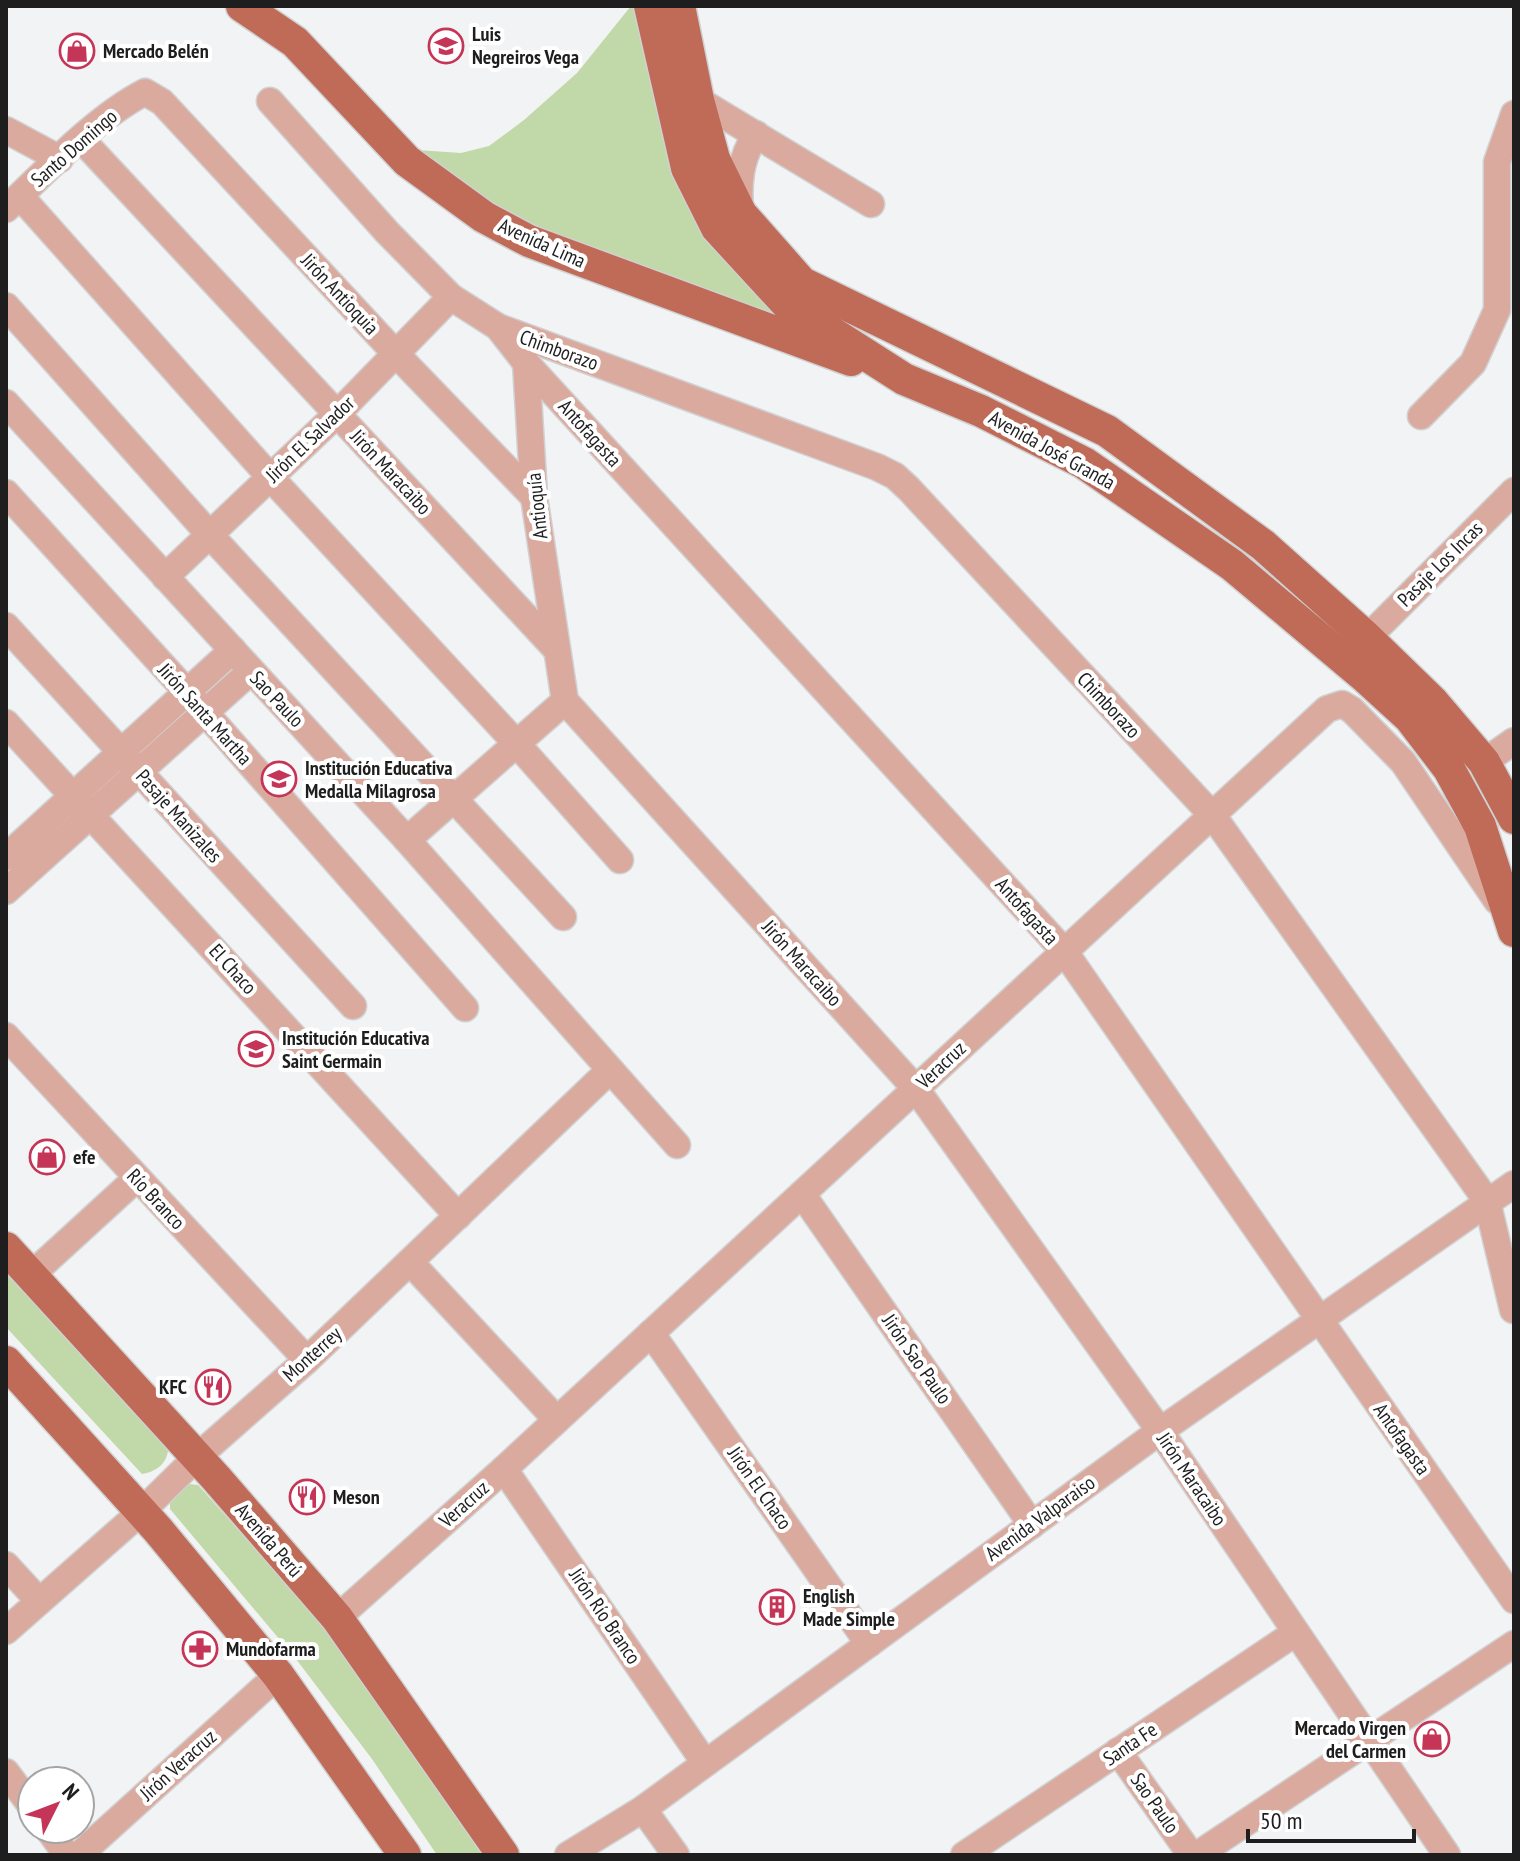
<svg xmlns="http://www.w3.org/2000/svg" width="1520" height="1861" viewBox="0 0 1520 1861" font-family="'PT Sans Narrow',sans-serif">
<rect width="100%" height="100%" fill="#f2f3f4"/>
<g fill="#c1d8a8">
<polygon points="631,6 643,6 798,317 756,315 549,244 417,150 461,153 489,146 524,120 577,73"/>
<path d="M6,1271L168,1450C167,1464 155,1472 142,1474L6,1327Z"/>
<polygon points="189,1484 198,1485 322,1624 386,1709 483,1855 437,1855 372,1759 296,1659 170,1509 170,1500"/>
</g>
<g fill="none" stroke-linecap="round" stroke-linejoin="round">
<g stroke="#d0d1d2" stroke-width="29">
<g id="minor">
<polyline points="698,100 871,204"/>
<polyline points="270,101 387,232 451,297 498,327 526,363 1064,951 1514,1600"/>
<polyline points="6,130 60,159"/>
<polyline points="81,139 556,649"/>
<polyline points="20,196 270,477 516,743 620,860"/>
<path d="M6,209C47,170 95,118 145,92L162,102L397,355L534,497"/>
<path d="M740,210C738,182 740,159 756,134"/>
<polyline points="6,306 210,535 563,917"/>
<polyline points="498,327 877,467 895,476 909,489 1213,816 1487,1201 1513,1310"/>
<polyline points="526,363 534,497 565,701 916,1089 1160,1431 1447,1855"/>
<polyline points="6,403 407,840 677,1145"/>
<polyline points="1421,416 1473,363 1497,310 1497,162 1514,114"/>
<polyline points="6,493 187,692 465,1008"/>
<polyline points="165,577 337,414 451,297"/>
<polyline points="6,626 353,1006"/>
<polyline points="1367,638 1514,491"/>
<polyline points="6,723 458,1216"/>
<polyline points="1484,762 1514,741"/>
<polyline points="407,840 565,701"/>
<polyline points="6,857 233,650"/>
<polyline points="6,891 251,671"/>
<polyline points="6,1036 307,1360"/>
<polyline points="802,1194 1032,1525"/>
<polyline points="410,1262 557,1420"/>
<polyline points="31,1275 137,1178"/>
<polyline points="651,1333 869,1644"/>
<polyline points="504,1469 705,1763"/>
<polyline points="6,1565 39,1601"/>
<polyline points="337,1618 504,1469 1327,709 1342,704 1352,710 1403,762 1497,901"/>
<polyline points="6,1631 142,1511 197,1457 307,1360 610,1070"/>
<polyline points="1118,1751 1191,1855"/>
<polyline points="6,1772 32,1807"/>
<polyline points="643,1809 676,1855"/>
<polyline points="48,1829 67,1855"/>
<polyline points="79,1855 278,1675"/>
<polyline points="568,1855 643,1809 1160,1431 1514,1184"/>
<polyline points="964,1855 1295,1633"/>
<polyline points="1197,1855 1514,1644"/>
</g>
</g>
<g stroke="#d0d1d2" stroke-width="35">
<g id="major">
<polyline points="242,6 295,42 407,161 484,217 529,241 851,360"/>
<polyline points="650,6 687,168 717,228 787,304 904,379 981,411 1084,463 1232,565 1364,676 1410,718 1449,769 1480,826 1514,931"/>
<polyline points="679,6 698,100 714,159 741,214 802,283 1107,431 1263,545 1367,638 1433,702 1484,762 1514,818"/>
<polyline points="6,1248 216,1478 337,1618 503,1855"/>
<polyline points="6,1362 158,1530 278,1675 405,1855"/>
</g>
</g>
<use href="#minor" stroke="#dbaa9f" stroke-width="26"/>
<use href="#major" stroke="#bf6b58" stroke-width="32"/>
</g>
<defs>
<g id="school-ring" transform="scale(1.8)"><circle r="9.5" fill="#fff" stroke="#c43558" stroke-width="1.5"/><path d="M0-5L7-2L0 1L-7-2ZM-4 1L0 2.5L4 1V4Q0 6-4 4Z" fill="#c43558"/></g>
<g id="shop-ring" transform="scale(1.8)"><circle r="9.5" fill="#fff" stroke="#c43558" stroke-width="1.5"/><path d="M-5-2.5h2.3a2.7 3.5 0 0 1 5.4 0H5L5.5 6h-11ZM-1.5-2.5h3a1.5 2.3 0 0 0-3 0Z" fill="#c43558"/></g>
<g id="restaurant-ring" transform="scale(1.8)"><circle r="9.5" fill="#fff" stroke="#c43558" stroke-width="1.5"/><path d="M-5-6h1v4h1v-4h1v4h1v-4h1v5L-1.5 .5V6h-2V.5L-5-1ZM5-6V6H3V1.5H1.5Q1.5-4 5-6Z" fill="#c43558"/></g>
<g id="building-ring" transform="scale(1.8)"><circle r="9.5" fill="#fff" stroke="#c43558" stroke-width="1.5"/><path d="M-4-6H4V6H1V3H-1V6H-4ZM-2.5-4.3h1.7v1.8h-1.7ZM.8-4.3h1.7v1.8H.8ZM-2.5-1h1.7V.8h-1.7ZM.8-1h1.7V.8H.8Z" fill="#c43558"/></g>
<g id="pharmacy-ring" transform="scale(1.8)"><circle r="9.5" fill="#fff" stroke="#c43558" stroke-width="1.5"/><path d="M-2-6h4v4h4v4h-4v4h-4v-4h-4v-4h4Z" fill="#c43558"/></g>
</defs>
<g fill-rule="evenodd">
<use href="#school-ring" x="446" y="46"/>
<use href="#shop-ring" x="77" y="51"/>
<use href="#school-ring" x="279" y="779"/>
<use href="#school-ring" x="256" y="1049"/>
<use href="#shop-ring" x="47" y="1157"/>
<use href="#restaurant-ring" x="213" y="1387"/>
<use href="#restaurant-ring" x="307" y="1497"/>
<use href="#building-ring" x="777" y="1607"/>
<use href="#pharmacy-ring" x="200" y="1649"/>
<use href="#shop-ring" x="1432" y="1739"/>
</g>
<g text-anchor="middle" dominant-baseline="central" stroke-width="8" stroke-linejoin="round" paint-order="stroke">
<g font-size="20" font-weight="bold" fill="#1e1e1f" stroke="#fff" text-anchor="start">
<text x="472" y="34">Luis<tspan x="472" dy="23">Negreiros Vega</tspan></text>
<text x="103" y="51">Mercado Belén</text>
<text x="305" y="768">Institución Educativa<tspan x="305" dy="23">Medalla Milagrosa</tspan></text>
<text x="282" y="1038">Institución Educativa<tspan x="282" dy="23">Saint Germain</tspan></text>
<text x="73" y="1157">efe</text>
<text x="187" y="1387" text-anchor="end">KFC</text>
<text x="333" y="1497">Meson</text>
<text x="803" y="1596">English<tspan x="803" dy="23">Made Simple</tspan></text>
<text x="226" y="1649">Mundofarma</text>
<text x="1406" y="1728" text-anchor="end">Mercado Virgen<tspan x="1406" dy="23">del Carmen</tspan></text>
</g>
<g font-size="20" fill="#1e1e1f" stroke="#fff">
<text transform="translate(74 148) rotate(-41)">Santo Domingo</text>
<text transform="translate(542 243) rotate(24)">Avenida Lima</text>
<text transform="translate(340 294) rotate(47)">Jirón Antioquia</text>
<text transform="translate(559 350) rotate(20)">Chimborazo</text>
<text transform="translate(590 433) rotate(48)">Antofagasta</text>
<text transform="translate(310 439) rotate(-44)">Jirón El Salvador</text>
<text transform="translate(1052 450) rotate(29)">Avenida José Granda</text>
<text transform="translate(391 472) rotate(47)">Jirón Maracaibo</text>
<text transform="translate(537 506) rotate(-96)">Antioquía</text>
<text transform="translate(1440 564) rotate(-45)">Pasaje Los Incas</text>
<text transform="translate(277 699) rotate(47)">Sao Paulo</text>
<text transform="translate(1109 705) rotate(47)">Chimborazo</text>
<text transform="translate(205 714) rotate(48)">Jirón Santa Martha</text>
<text transform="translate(179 816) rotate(48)">Pasaje Manizales</text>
<text transform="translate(1027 911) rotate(48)">Antofagasta</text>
<text transform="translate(802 963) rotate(48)">Jirón Maracaibo</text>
<text transform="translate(233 969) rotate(48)">El Chaco</text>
<text transform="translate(941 1065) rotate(-43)">Veracruz</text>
<text transform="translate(156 1199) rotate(47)">Río Branco</text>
<text transform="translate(312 1354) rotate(-42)">Monterrey</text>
<text transform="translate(917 1359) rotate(55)">Jirón Sao Paulo</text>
<text transform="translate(1402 1439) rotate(55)">Antofagasta</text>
<text transform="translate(1192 1479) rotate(56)">Jirón Maracaibo</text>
<text transform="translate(760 1488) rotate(55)">Jirón El Chaco</text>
<text transform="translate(464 1504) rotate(-42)">Veracruz</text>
<text transform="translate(1040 1518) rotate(-36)">Avenida Valparaiso</text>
<text transform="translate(269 1540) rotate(49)">Avenida Perú</text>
<text transform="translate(605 1616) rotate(56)">Jirón Río Branco</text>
<text transform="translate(1130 1744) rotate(-34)">Santa Fe</text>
<text transform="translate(178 1765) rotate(-42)">Jirón Veracruz</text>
<text transform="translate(1155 1803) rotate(55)">Sao Paulo</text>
</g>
</g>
<rect width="1520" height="1861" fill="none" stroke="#1e1e1f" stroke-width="16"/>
<g transform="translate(56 1805) rotate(48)"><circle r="38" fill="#ffffff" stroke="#a5a5a5" stroke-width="2"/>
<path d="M0-6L14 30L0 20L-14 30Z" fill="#c43558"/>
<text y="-12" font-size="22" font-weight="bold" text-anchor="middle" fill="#1e1e1f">N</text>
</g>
<path d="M1248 1829v12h166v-12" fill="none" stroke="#1e1e1f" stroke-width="4"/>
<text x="1260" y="1829" font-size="24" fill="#1e1e1f" stroke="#ffffff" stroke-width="6" paint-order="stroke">50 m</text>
</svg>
